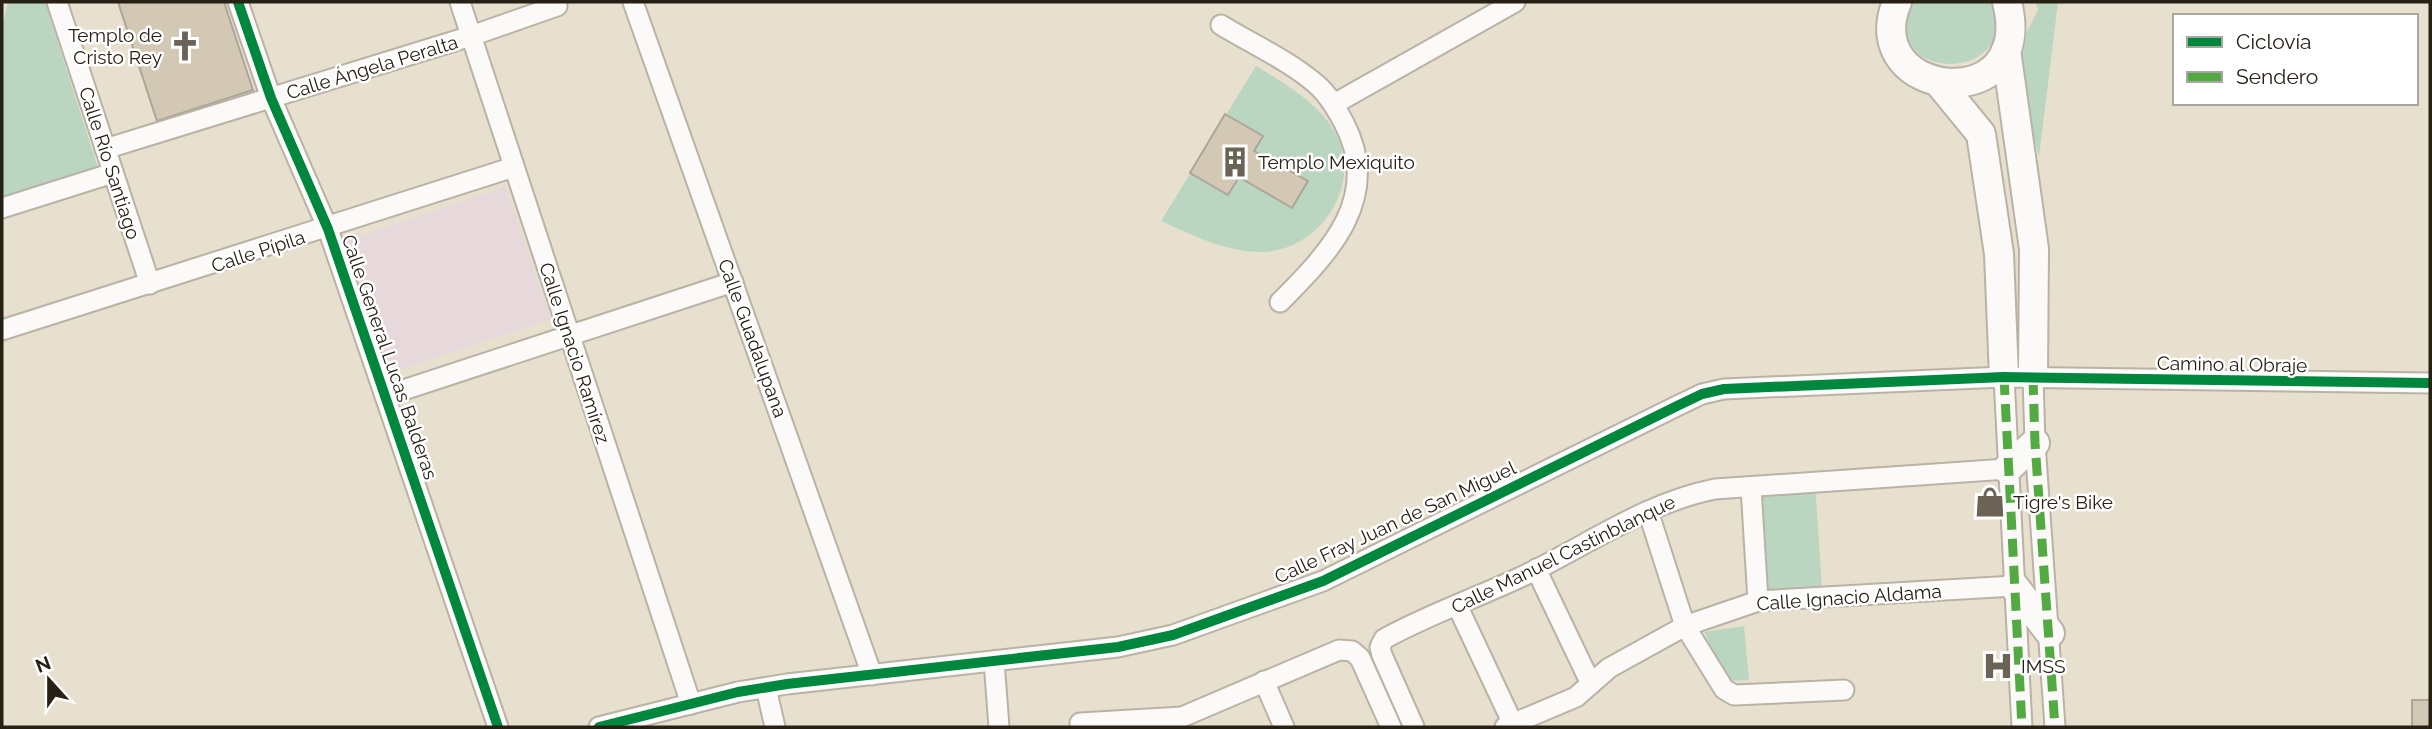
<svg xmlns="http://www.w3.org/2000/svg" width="2432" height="729" viewBox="0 0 2432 729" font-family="Raleway,sans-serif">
<rect width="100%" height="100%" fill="#e8e0ce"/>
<polygon fill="#e7d9db" points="506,186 551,319 389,373 345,241"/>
<g fill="#bbd6c0">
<polygon points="8,2 45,2 98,168 2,200 2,26"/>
<path d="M1907,2H1995C1996,10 1998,21 1997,29C1990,75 1911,76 1905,29C1904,20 1906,10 1907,2Z"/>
<polygon points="2035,2 2058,2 2039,157 2024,98 2022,41 2038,10"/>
<path d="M1256,66C1285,84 1321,104 1337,136C1362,188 1319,250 1263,252C1228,253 1192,235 1161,221Z"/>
<polygon points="1815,482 1822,588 1758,601 1751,487"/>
<polygon points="1744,626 1749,680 1727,681 1704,632"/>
</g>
<g fill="#d2c8b4" stroke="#aca598" stroke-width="2">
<polygon points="118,2 224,2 253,90 157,121"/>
<polygon points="1225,114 1263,136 1254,151 1308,181 1292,208 1239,177 1228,195 1190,173"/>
<rect x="2412" y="700" width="18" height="27"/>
</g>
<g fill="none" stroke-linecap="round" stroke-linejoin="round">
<g stroke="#b9b2a5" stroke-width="23">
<g id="street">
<polyline points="57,2 150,284"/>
<polyline points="238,2 271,98 328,229 498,727"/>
<polyline points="460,2 691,704"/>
<polyline points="633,2 872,675"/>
<path d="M1221,25C1252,44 1288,60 1316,84C1328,94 1336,108 1344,123C1383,197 1330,252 1280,302"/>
<polyline points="1334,104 1515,2"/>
<polyline points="105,149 471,36 557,6"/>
<polyline points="2,208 113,173"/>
<polyline points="2,330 514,167"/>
<polyline points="2004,377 2022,727"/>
<polyline points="2033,377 2035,443 2055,727"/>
<polyline points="385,396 733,282"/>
<polyline points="1751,487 1758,601"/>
<polyline points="1648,511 1685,626 1724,689 1734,695 1844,690"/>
<polyline points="1536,569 1591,684"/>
<polyline points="1457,605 1513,724"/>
<polyline points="994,661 999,727"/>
<polyline points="1264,681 1284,727"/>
<polyline points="766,688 775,727"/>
<polyline points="1080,723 1182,717 1339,650 1352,651 1360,658 1391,727"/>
<polyline points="599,727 738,692 787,684 1118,647 1173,635 1323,581 1677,406 1702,394 1724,389 2004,377 2430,383"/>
<path d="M1414,727L1382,655L1380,647L1384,639C1427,615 1476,598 1521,577C1585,547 1644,503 1715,489L2007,469"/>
<polyline points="1505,727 1576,697 1609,668 1685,626 1758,601 2014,586"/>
</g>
</g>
<g stroke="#b9b2a5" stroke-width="32">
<g id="secondary">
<path d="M1897,2C1857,99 2037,120 2007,2"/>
<polyline points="2006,50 2034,249 2033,377"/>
<polyline points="1940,84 1981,134 1999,254 2004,377"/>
<polyline points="2007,469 2035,443"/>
<polyline points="2014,586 2050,633"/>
</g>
</g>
<use href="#street" stroke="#fcfaf8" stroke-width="19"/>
<use href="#secondary" stroke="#fcfaf8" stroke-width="28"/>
<g stroke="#53aa42" stroke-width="9" stroke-dasharray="18 9" stroke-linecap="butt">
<polyline points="2004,377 2022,727"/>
<polyline points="2033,377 2035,443 2055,727"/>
</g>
<g stroke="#fff" stroke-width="15">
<g id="cycleway">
<polyline points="238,2 271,98 328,229 498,727"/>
<polyline points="599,727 738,692 787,684 1118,647 1173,635 1323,581 1677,406 1702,394 1724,389 2004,377 2430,383"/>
</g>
</g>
<use href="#cycleway" stroke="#00873e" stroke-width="10"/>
</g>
<defs>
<g id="church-bare" transform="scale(2.415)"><path d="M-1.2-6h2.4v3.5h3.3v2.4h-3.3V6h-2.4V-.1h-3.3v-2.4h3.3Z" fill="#6a6356" stroke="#fff" stroke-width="2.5" paint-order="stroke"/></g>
<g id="building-bare" transform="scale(2.415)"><path d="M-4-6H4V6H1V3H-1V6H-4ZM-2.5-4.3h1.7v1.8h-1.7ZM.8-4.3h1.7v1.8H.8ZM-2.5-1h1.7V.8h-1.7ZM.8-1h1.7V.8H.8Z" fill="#6a6356" stroke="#fff" stroke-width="2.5" paint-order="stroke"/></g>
<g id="shop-bare" transform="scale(2.415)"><path d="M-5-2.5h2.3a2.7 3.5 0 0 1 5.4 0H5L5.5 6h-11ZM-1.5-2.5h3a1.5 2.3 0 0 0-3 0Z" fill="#6a6356" stroke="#fff" stroke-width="2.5" paint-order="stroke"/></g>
<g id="hospital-bare" transform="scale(2.415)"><path d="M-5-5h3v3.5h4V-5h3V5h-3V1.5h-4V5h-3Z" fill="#6a6356" stroke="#fff" stroke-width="2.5" paint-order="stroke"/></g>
</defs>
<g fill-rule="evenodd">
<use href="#church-bare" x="185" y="46"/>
<use href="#building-bare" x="1235" y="162"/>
<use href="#shop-bare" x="1990" y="502"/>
<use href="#hospital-bare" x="1998" y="666"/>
</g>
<g text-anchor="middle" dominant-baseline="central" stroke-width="5" stroke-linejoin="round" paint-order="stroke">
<g font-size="19" fill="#262015" stroke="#fff" text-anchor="start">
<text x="162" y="35" text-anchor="end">Templo de<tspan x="162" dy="22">Cristo Rey</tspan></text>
<text x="1258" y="162">Templo Mexiquito</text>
<text x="2013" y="502">Tigre's Bike</text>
<text x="2021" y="666">IMSS</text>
</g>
<g font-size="19" fill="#262015" stroke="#fff">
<text transform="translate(372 67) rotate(-17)">Calle Ángela Peralta</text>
<text transform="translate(110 163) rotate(72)">Calle Río Santiago</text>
<text transform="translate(258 251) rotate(-18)">Calle Pípila</text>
<text transform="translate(753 338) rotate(70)">Calle Guadalupana</text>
<text transform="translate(575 353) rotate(72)">Calle Ignacio Ramírez</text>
<text transform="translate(390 357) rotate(71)">Calle General Lucas Balderas</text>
<text transform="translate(2232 364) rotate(1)">Camino al Obraje</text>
<text transform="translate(1395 522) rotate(-25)">Calle Fray Juan de San Miguel</text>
<text transform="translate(1563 554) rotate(-26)">Calle Manuel Castinblanque</text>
<text transform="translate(1849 597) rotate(-4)">Calle Ignacio Aldama</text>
</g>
</g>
<rect width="2432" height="729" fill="none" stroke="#262015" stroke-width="7"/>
<rect x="2173" y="14" width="245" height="91" fill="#ffffff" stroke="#a8a6a1" stroke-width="2"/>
<rect x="2187" y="37" width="35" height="10" fill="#00873e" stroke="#a8a6a1" stroke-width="2"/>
<text x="2236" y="49" font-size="21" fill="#262015">Ciclovía</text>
<rect x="2187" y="72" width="35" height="10" fill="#53aa42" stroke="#a8a6a1" stroke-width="2"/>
<text x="2236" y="84" font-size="21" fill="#262015">Sendero</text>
<g transform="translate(49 680) rotate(339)" stroke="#ffffff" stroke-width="5" paint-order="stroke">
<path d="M0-5L12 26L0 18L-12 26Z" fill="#262015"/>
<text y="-10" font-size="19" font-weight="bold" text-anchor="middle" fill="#262015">N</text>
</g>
</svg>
